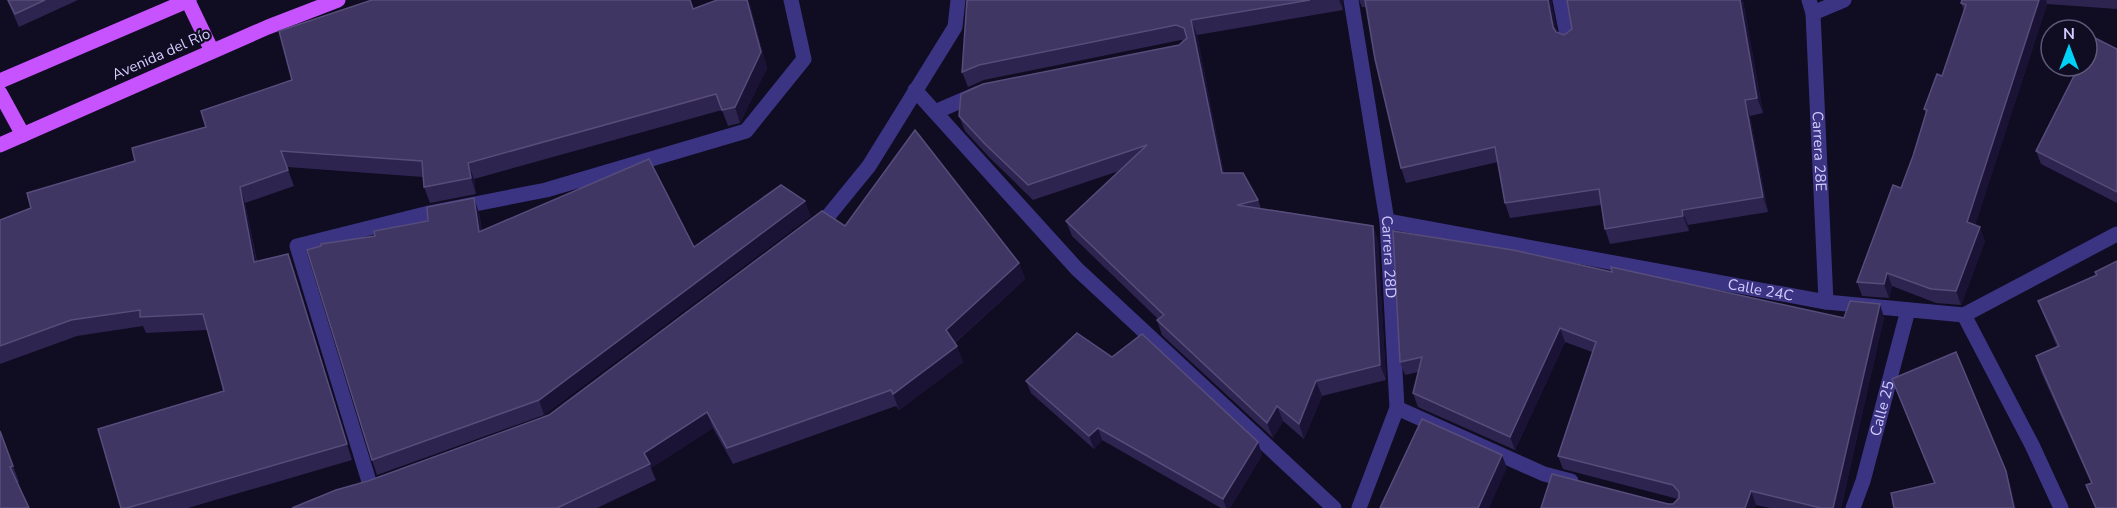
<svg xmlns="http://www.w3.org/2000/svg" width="2117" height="508" viewBox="0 0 2117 508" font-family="'Nunito Sans',sans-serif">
<rect width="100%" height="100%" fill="#100c21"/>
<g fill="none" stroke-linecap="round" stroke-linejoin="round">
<g stroke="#3b3483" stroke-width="15">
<path id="s1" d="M1351,0L1387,221L1397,408L1359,508"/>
<polyline points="1560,0 1568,40"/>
<path id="s2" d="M1809,0L1813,13L1826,302"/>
<polyline points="1813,13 1844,0"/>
<polyline points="915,90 1077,269 1334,508"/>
<polyline points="935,112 979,93"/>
<path id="s3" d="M1387,221L1826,302L1964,315L2117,234"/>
<polyline points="814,227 829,215 869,166 955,27 958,0"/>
<polyline points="1964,315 2032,445 2061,508"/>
<polyline points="1397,408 1544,474 1571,481"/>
<polyline points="371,488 297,246 429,213 546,190 746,131 804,59 791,0"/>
<path id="s4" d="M1853,508L1863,481L1908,310"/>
</g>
<g stroke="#c753ff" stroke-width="15">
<polyline points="188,1 212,51"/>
<polyline points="0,81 189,0"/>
<polyline points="0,93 23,135"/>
<polyline points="0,145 268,27 338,0"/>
</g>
</g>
<g fill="#2e2450">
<polygon points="7,0 78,0 19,27"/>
<polygon points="967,0 1342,0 1343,10 1197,35 1224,173 1258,200 1261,208 1373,226 1378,241 1386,380 1322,396 1304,439 1283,421 1273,438 1162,335 1157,320 1158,319 1072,236 1066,221 1119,171 1033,200 990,158 965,131 959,116 1179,45 1183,41 1181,40 984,80 968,87 962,72"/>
<polygon points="1359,0 1551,0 1557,32 1564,35 1743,0 1763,113 1750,116 1768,212 1688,225 1689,231 1610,244 1605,229 1601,205 1510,218 1505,203 1498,162 1406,183 1401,168 1366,7 1362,7"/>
<polygon points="1962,0 2117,0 2117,9 2047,4 1975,225 1985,241 1961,305 1936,303 1892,286 1889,298 1862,296 1857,282 1901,188 1913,156 1926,114 1924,109 1942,76 1964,11 1961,3"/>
<polygon points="750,5 767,68 740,123 728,126 722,110 474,179 476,194 430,203 424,187 423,177 287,167 294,186 245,203 257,261 288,254 294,270 352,460 188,508 121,508 224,391 207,330 146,333 143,326 77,336 0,364 0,220 694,9"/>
<polygon points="2117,49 2117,203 2041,164 2036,151"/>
<polygon points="474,198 479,213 482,231 694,247 811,216 544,415 377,475 372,460 375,236 428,221"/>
<polygon points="845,226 1019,263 1025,279 955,343 963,362 899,410 896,406 733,464 713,428 651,468 656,480 597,508 292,508 549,415"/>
<polygon points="2117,261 2117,508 2095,508 2086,485 2091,483 2041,372 2036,356 2057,347 2044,316 2038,301 2096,275"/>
<polygon points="1612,272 1844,318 1884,317 1841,508 1770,508 1756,505 1755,508 1541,508 1673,504 1678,499 1563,469 1558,456 1592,352 1565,342 1515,450 1418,407 1413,393 1418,372 1405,375 1400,362"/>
<polygon points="1112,357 1262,455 1230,508 1221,508 1102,440 1094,449 1031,393 1026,381"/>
<polygon points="1892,379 2011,487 1934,483"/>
<polygon points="0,431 19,482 17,483 0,508"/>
</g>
<g fill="#1b1335">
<polygon points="747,0 749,0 750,5 767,68 740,123 735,107"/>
<polygon points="1339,0 1342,0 1343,10"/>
<polygon points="1548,0 1551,0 1559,42 1553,27"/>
<polygon points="1740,0 1743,0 1763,113 1757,98"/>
<polygon points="2039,0 2046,0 2047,4 1972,235 1967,222"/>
<polygon points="1191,20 1197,35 1227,188 1222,173"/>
<polygon points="1745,100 1750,116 1768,212 1763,197"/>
<polygon points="468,163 474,179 476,194 471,178"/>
<polygon points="240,187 245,203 260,278 254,262"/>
<polygon points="474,198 479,213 484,247 479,232"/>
<polygon points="805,201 811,216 544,415 539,400"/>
<polygon points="1682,210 1688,225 1689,231 1683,216"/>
<polygon points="1373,226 1378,241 1386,380 1380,365"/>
<polygon points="1980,227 1985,241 1961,305 1956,291"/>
<polygon points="288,254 294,270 352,460 347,444"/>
<polygon points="1019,263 1025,279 951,346 946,330"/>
<polygon points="1887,273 1892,286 1889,298 1884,284"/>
<polygon points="1880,304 1884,317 1841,508 1833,508"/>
<polygon points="1560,328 1565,342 1515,450 1510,437"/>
<polygon points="957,346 963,362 899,410 893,394"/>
<polygon points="1316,381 1322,396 1304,439 1299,424"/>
<polygon points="1277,406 1283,421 1273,438 1267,423"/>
<polygon points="707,412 713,428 651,468 644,453"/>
<polygon points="1098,428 1102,440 1094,449 1089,436"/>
<polygon points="1258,442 1262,455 1230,508 1226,508 1223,499"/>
<polygon points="1502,455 1507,468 1489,508 1478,508"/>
<polygon points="2006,471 2011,487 2016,508 2014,508"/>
<polygon points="1751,491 1756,505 1755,508 1745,508"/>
</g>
<g fill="#403663" stroke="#574d7b" stroke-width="1.5">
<polygon points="8,0 45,0 15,14"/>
<polygon points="372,0 690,0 693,9 717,0 747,0 761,52 735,107 722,110 716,94 468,163 471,178 424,187 422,161 281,151 288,170 240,187 254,262 288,254 347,444 127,508 121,508 98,429 224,391 203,314 140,317 140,310 71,320 0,346 0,220 31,208 27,193 135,161 132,148 206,127 201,111 292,80 279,31"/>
<polygon points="967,0 1310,0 1191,20 1222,173 1243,173 1258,200 1237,205 1373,226 1380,365 1316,381 1299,424 1277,406 1267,423 1157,320 1164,315 1066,221 1147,145 1028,185 984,143 959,116 961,94 983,84 1179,45 1187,38 1184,28 1176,25 979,65 962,72"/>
<polygon points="1365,0 1548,0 1553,27 1556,32 1564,35 1572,29 1567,0 1740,0 1757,98 1745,100 1763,197 1682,210 1683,216 1605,229 1599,189 1505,203 1495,147 1401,168 1375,59"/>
<polygon points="1962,0 2039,0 1967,222 1980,227 1956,291 1931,289 1887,273 1884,284 1857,282 1893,185 1901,188 1913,156 1927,110 1924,109 1937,74 1942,76 1966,5 1961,3"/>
<polygon points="2093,37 2117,49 2117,192 2036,151 2079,66 2087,66 2087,49"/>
<polygon points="915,130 1019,263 946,330 957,346 893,394 891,390 727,448 707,412 644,453 650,464 557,508 292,508 336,490 368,481 549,415 822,211 845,226"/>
<polygon points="649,159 694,247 781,185 805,201 539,400 372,460 307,250 321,246 321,244 375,236 374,231 428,221 427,207 474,198 479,232"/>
<polygon points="1393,231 1513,250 1612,272 1611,267 1844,318 1850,301 1880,304 1833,508 1821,508 1751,491 1745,508 1541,508 1552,474 1668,504 1673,504 1679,498 1679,492 1673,485 1558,456 1596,342 1560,328 1510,437 1413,393 1422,357 1400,362"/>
<polygon points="2117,261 2117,508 2096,508 2086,485 2092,483 2036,356 2059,346 2038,301 2097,275 2095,272"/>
<polygon points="1077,333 1112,357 1142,334 1258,442 1223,499 1098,428 1089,436 1026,381"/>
<polygon points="1956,352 2006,471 2014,508 1894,508 1891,493 1935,483 1892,379"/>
<polygon points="1422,419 1502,455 1478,508 1380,508"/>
<polygon points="0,431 13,466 10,467 29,508 0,508"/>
</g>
<g text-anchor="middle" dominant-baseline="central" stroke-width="4.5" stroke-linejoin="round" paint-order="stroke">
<g font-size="15" fill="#d4ccff" stroke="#100c21">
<text transform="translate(161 54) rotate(-24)">Avenida del Río</text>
<text stroke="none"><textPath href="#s2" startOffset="152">Carrera 28E</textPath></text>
<text stroke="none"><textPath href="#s1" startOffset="260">Carrera 28D</textPath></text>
<text stroke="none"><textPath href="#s3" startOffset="380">Calle 24C</textPath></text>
<text stroke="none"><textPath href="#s4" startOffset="104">Calle 25</textPath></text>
</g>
</g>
<g transform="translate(2069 48)"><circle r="28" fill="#100c21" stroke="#5e597a" stroke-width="1.5"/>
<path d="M0-4.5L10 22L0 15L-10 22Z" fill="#00d1f7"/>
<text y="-9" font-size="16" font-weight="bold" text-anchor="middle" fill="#d4ccff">N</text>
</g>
</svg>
